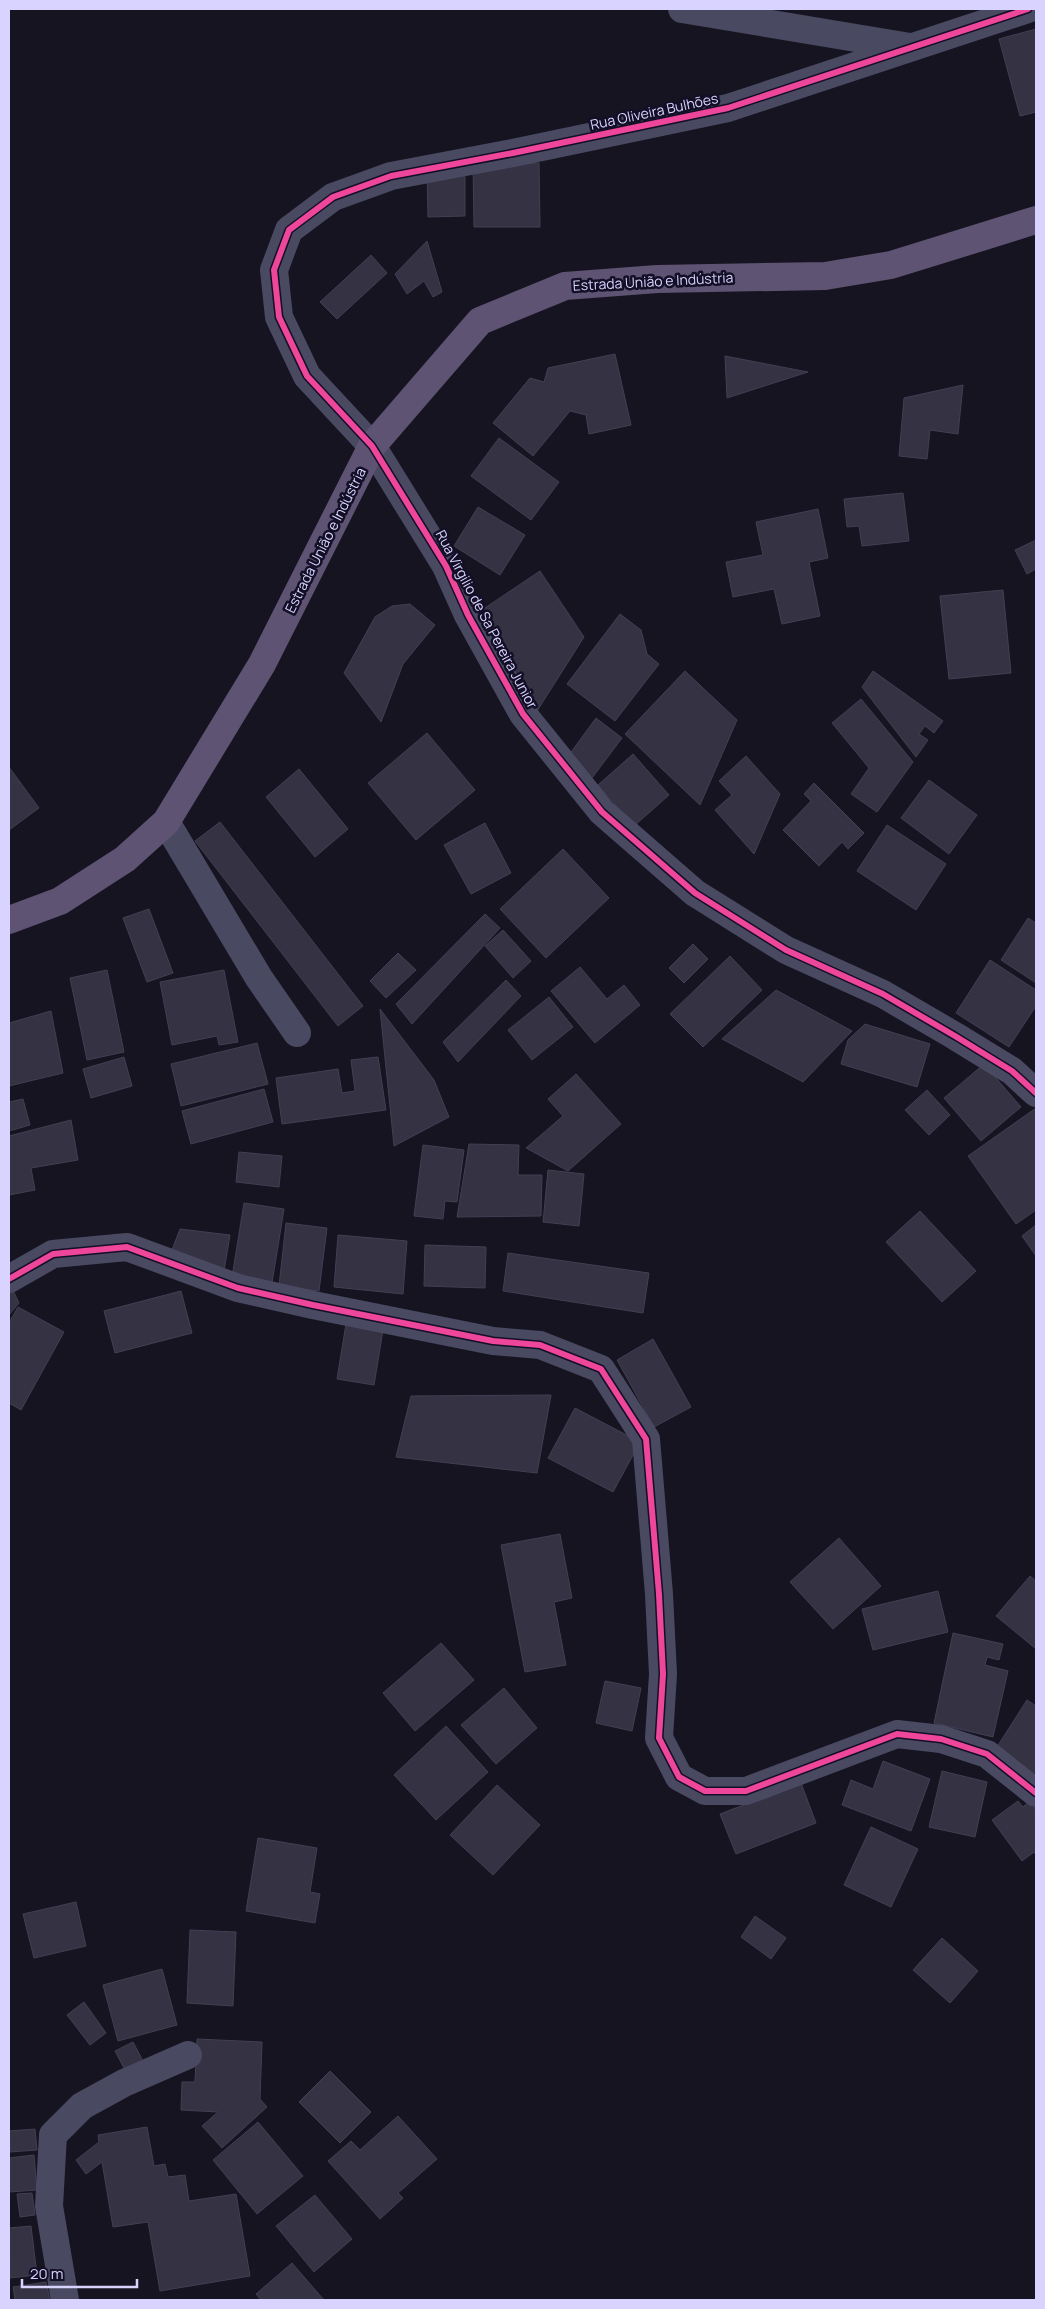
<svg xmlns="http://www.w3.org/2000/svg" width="1045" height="2309" viewBox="0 0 1045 2309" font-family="Manrope,sans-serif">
<rect width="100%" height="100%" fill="#161421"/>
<g fill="#343243" stroke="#433f54">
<polygon points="1036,29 1036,112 1020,116 999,39"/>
<polygon points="473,163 539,163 540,227 474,227"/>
<polygon points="427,172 465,172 465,216 428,217"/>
<polygon points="427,241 442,292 433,297 424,281 407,294 395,274"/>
<polygon points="371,255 387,273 337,319 320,302"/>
<polygon points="615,354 631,425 589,434 586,415 570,411 533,456 493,423 530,378 544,382 548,368"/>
<polygon points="725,356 808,372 727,398"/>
<polygon points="963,385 958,434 930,430 927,459 899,456 904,398"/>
<polygon points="499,438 559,482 531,520 471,476"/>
<polygon points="903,493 909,541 862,546 859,526 847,527 844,499"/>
<polygon points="478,507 525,535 500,575 454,546"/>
<polygon points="818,509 828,558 809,562 820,616 782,624 774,589 733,597 726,562 763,555 756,522"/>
<polygon points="1036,540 1036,569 1027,574 1015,550"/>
<polygon points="540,571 584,637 537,711 473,616"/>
<polygon points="1003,590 1011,673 949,679 940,596"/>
<polygon points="410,604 435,625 403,664 381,722 344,673 375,617 392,606"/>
<polygon points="620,614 641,630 647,654 659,664 615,721 567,684"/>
<polygon points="685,671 737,720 700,805 625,734"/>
<polygon points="873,671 943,721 934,733 925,726 919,734 928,740 916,757 862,687"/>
<polygon points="861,699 913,762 877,812 851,794 869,768 832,723"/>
<polygon points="596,718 622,738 586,786 566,759"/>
<polygon points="427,733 475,790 416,840 368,783"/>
<polygon points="633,754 669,795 634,826 598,785"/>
<polygon points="746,756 780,794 754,854 715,810 732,795 719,781"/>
<polygon points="9,767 39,808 9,830"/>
<polygon points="299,769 348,829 315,857 266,797"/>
<polygon points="929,780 977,815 949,854 901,818"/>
<polygon points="814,783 864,833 848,849 842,842 819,866 783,830 811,801 804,794"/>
<polygon points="220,822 363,1006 338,1026 195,841"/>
<polygon points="485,823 511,873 471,894 444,845"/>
<polygon points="887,825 946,864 916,910 857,871"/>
<polygon points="563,849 609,898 546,958 500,909"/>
<polygon points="149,909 173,973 147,982 123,918"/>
<polygon points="485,914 500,928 412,1024 396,1004"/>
<polygon points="1028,918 1036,923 1036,983 1001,960"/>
<polygon points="503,930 531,961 513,978 485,946"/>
<polygon points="693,944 708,959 684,983 669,968"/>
<polygon points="398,953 416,970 386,998 370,981"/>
<polygon points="730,956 762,990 703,1047 670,1014"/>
<polygon points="990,960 1036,990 1036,1006 1009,1047 956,1013"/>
<polygon points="580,967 607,999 624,985 640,1005 595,1043 551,991"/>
<polygon points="107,970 124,1052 87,1060 70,978"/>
<polygon points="224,970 238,1042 219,1045 217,1036 172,1045 160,982"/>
<polygon points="506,980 521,996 458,1062 443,1042"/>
<polygon points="776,990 852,1031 803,1082 722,1039"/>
<polygon points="549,997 573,1027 532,1060 508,1030"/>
<polygon points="380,1009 434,1080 449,1117 394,1146"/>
<polygon points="51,1011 63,1073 9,1086 9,1023"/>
<polygon points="865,1024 930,1044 917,1087 841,1064 848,1040"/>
<polygon points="257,1043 268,1084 181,1106 171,1064"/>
<polygon points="124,1057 132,1086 91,1098 83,1069"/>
<polygon points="378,1057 386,1110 282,1124 276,1078 338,1069 342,1093 355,1091 351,1060"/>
<polygon points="984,1064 1021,1107 981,1141 944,1098"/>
<polygon points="576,1074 621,1124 568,1171 526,1148 563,1116 548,1099"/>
<polygon points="264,1089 273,1122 191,1144 182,1111"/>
<polygon points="927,1090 950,1115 929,1135 905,1110"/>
<polygon points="23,1099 30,1125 9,1131 9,1102"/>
<polygon points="1036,1108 1036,1210 1016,1224 968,1156"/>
<polygon points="71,1120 78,1160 31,1168 35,1190 9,1195 9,1136"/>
<polygon points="469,1144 519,1145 518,1175 542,1175 541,1216 457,1217"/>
<polygon points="423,1145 464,1150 457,1202 445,1201 443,1219 414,1216"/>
<polygon points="239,1152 282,1156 279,1187 236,1182"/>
<polygon points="548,1170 584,1174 579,1226 543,1222"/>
<polygon points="244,1203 284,1209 272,1283 232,1277"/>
<polygon points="920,1211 976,1271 942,1302 886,1242"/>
<polygon points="286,1223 327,1228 319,1291 279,1286"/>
<polygon points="1036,1225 1036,1256 1022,1236"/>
<polygon points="180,1229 230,1235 224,1271 170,1255"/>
<polygon points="338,1235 407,1241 403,1294 334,1287"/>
<polygon points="425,1245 486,1247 485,1288 424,1286"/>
<polygon points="508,1253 649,1273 643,1313 503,1291"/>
<polygon points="9,1282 19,1303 9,1315"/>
<polygon points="181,1291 192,1333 115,1353 104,1311"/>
<polygon points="18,1307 64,1332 21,1410 9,1403 9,1323"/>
<polygon points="346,1324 383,1330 374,1385 337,1379"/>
<polygon points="653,1339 691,1407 654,1427 617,1360"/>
<polygon points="551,1395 537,1473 396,1457 411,1396"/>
<polygon points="575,1408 640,1442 613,1492 548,1458"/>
<polygon points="560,1534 572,1598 554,1602 566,1665 525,1672 501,1545"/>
<polygon points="839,1538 881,1586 833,1629 790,1582"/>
<polygon points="1030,1576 1036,1581 1036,1649 996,1616"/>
<polygon points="938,1591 948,1632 873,1650 862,1609"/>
<polygon points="953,1633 1003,1644 999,1660 987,1657 985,1665 1008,1671 993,1737 934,1723"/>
<polygon points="441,1643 474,1680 415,1731 383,1693"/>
<polygon points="605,1681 641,1688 632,1731 596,1723"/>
<polygon points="504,1688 537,1728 496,1764 461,1725"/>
<polygon points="1027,1700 1036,1706 1036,1776 995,1750"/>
<polygon points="446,1726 488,1772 436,1820 394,1775"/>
<polygon points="883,1761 930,1779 911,1831 842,1805 851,1780 873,1789"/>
<polygon points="942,1771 987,1782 975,1837 929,1827"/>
<polygon points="801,1783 816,1823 736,1854 720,1814"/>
<polygon points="497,1785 540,1825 493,1875 450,1835"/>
<polygon points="1035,1797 1036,1855 1034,1852 1022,1861 992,1820 1018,1801 1023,1807"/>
<polygon points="871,1827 918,1849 891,1907 844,1885"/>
<polygon points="258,1838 317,1848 310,1892 320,1894 315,1923 246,1911"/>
<polygon points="76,1902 86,1946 34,1958 23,1914"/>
<polygon points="755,1916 786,1938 771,1959 741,1937"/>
<polygon points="190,1930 236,1932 233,2006 187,2003"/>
<polygon points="942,1938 978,1971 950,2003 913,1970"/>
<polygon points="162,1969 177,2025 118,2041 103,1985"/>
<polygon points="84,2002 106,2033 90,2045 67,2015"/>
<polygon points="197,2039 262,2042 260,2099 267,2107 222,2148 202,2126 218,2112 181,2110 182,2082 195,2082"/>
<polygon points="133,2042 144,2063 126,2072 115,2051"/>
<polygon points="330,2071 371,2112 340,2143 299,2102"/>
<polygon points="398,2116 437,2159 398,2193 403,2198 380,2219 328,2161 351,2141 360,2150"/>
<polygon points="258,2122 303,2176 257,2214 213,2160"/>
<polygon points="147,2127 154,2166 165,2164 168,2177 185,2175 189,2201 236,2194 250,2276 160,2291 148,2222 113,2227 102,2162 86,2174 76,2160 99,2142 98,2135"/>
<polygon points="35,2129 37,2150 10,2152 9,2131"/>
<polygon points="34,2155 37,2190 9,2192 9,2158"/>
<polygon points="32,2193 35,2215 20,2217 17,2194"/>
<polygon points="315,2195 352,2239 314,2272 276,2226"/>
<polygon points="31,2226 37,2275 10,2278 9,2228"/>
<polygon points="292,2263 324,2300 261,2300 256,2294"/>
<polygon points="46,2282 50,2300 15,2300 13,2287"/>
</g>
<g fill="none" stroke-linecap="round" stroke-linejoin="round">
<g stroke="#4a4962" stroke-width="28">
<polyline points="682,9 910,47"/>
<polyline points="1028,9 728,108 513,153 391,176 333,197 289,230 274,270 279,317 307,376 372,446 446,566 468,615 523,714 602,812 695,893 786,950 883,994 955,1036 1012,1071 1036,1093"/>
<polyline points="166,822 259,978 297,1033"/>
<polyline points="9,1279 53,1254 127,1247 238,1288 313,1305 493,1341 540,1345 601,1369 646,1439 659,1594 663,1674 659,1738 679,1777 705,1791 746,1791 897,1734 941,1739 987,1754 1036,1793"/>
<polyline points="65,2300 49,2206 53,2135 82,2106 124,2083 188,2055"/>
</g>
<polyline stroke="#5e5373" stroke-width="28" points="9,920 60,901 125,859 166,822 262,664 372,446 480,321 565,286 657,279 825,276 891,265 1036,220"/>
<g stroke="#130f26" stroke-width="9">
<g id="cycleway">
<polyline points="1028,9 728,108 513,153 391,176 333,197 289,230 274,270 279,317 307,376 372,446 446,566 468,615 523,714 602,812 695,893 786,950 883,994 955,1036 1012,1071 1036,1093"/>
<polyline points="9,1279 53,1254 127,1247 238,1288 313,1305 493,1341 540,1345 601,1369 646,1439 659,1594 663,1674 659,1738 679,1777 705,1791 746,1791 897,1734 941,1739 987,1754 1036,1793"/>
</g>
</g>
<use href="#cycleway" stroke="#ed469a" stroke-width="6"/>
</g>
<g text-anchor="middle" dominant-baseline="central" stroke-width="5" stroke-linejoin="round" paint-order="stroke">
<g font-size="14" fill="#d9d4ff" stroke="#130f26">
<text transform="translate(654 111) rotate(-12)">Rua Oliveira Bulhões</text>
<text transform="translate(653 281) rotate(-3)">Estrada União e Indústria</text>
<text transform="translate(325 540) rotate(-63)">Estrada União e Indústria</text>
<text transform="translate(487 619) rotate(62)">Rua Virgilio de Sa Pereira Junior</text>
</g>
</g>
<rect width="1045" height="2309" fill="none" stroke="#d9d4ff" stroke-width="20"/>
<path d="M22 2279v8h115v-8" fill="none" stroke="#d9d4ff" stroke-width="2.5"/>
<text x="30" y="2279" font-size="15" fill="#d9d4ff" stroke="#130f26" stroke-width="4" paint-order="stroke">20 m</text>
</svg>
